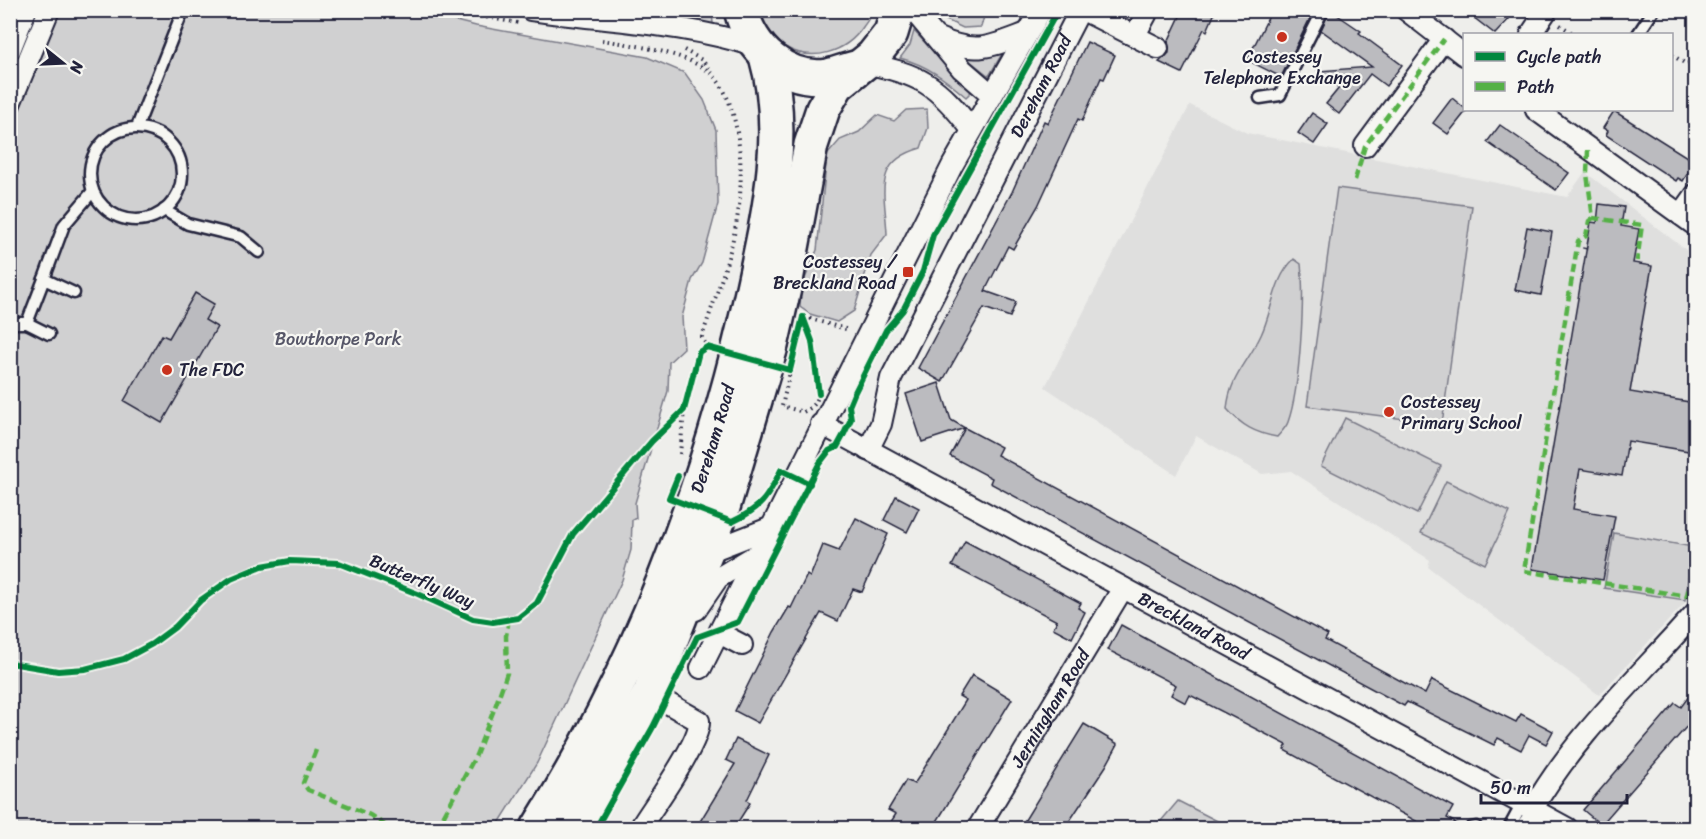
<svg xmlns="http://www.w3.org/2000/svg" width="1706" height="839" viewBox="0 0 1706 839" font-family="Sriracha,sans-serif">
<rect width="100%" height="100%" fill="#eeeeeb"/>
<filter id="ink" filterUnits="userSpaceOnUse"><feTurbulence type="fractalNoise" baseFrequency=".0167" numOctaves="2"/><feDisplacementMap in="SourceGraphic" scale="12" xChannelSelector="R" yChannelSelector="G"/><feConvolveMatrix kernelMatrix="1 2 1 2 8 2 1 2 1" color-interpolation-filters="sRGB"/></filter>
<g filter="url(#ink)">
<polygon fill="#dfdfde" points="1190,105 1247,133 1567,197 1585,172 1695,257 1695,592 1599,695 1428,567 1430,560 1291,471 1262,474 1196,436 1176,475 1045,387"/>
<g fill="#d0d0d1" stroke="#797986" stroke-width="1.5">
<polygon points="52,10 415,11 476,26 647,57 685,73 704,100 716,130 718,204 702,263 692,280 682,317 684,348 669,362 668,391 635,503 636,518 632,520 631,550 622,580 537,763 496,828 11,828 10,118"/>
<polygon points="662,11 712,11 713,24 663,18"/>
<path d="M757,11H872C871,17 867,21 863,27C846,52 813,63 785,47C770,39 764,25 757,11Z"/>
<polygon points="941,11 1015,11 1010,15 985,13 981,27 963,28 946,20"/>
<path d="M914,31L971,92L966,97C945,79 927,65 900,58L910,45Z"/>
<polygon points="1002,54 989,76 964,56"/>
<path d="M927,109L928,128L921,148C872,162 885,192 887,234L871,255L854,311L837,322L810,314L800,307L801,288L817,250L827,155L840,140L859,132L877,115L894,121L906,110Z"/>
<polygon points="1337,188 1472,206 1442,424 1307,406"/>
<path d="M1294,259L1301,264C1305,299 1300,389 1288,422C1286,428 1281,432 1277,437C1255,433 1242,426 1227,409C1230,376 1248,363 1261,335C1273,310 1273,279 1294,259Z"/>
<polygon points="1345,418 1441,466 1417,514 1321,466"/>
<polygon points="1446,481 1510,512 1485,564 1421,533"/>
<polygon points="1614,533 1693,547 1685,600 1604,588"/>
<polygon points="1178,801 1231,828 1155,828"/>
</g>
<g fill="#bbbbbf" stroke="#22223b" stroke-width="1.5">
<polygon points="1183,10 1216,10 1207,31 1204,29 1182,73 1159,62 1169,53 1168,42"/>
<polygon points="1272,10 1314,10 1281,77 1247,60"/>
<polygon points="1330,10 1361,31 1359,33 1402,65 1386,86 1370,74 1339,114 1326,104 1339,88 1318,71 1372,67 1321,30"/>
<polygon points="1464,10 1497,10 1509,19 1495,34"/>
<polygon points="1087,42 1115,55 1104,79 1101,78 1082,121 1078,119 1038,206 1013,249 1008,246 985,291 1016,302 1010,317 984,308 942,382 918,368 1012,192 1044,121 1048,123"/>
<polygon points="1452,98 1467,110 1448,134 1433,123"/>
<polygon points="1614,111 1695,162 1683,181 1678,178 1676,181 1606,135 1608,131 1603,128"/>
<polygon points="1312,113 1328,124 1314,144 1298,133"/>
<polygon points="1500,125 1569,173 1556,190 1487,142"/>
<polygon points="1599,204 1624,207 1621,226 1639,229 1633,263 1652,266 1630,392 1695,403 1695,452 1628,441 1622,476 1580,469 1573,509 1615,516 1603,580 1532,569 1591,222 1597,223"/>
<polygon points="1527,227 1552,232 1541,295 1515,290"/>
<polygon points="195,293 214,304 205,320 217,327 162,423 124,401 162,335 169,338"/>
<polygon points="939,383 951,420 965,428 922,442 906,394"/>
<polygon points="965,428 1001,447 997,455 1328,635 1325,640 1425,694 1432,680 1516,722 1521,714 1553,731 1546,744 1529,735 1521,750 1498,738 1494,745 1407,702 1404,706 990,483 992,478 950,456"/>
<polygon points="896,496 919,508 907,532 884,520"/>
<polygon points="856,518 888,534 862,592 853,589 838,621 821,613 758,723 735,711 774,632 789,607 791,608 807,575 810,577 823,545 839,551"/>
<polygon points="965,541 1081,603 1078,608 1085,612 1072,638 1053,628 1057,621 952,566"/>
<polygon points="1121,625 1453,807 1447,818 1464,828 1429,828 1284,750 1287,745 1190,695 1186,703 1171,695 1176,685 1108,650"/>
<polygon points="972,675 1012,699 933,828 887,828 896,814 888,810 906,780 914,784 920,775 966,700 959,696"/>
<polygon points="1695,688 1695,717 1601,825 1583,810 1675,703 1681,707"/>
<polygon points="1084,724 1118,744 1106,766 1065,828 1020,828"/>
<polygon points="736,739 769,755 747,800 750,803 734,828 696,828 735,764 726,760"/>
</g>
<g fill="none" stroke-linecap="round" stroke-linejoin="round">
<g stroke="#22223b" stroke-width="15">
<g id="service">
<polyline points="1638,34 1654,10"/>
<polyline points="1260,98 1280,95 1323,10"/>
<polyline points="137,127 182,13"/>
<circle cx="136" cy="174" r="46"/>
<polyline points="164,210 188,224 241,237 259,252"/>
<polyline points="44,279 64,225 93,191"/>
<polyline points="10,323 27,323 49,334"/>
<polyline points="27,323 44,279 74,293"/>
<polyline points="1471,828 1476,827"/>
<polyline points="1509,828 1522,804"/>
<polyline points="1520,828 1532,810"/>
</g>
</g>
<g stroke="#22223b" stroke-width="24">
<g id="minor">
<path d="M531,10C607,21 685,23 758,47"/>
<polyline points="913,10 962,69 992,95"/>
<polyline points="1083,10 1158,48"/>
<polyline points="1406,10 1464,55"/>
<polyline points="1531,34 1547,10"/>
<polyline points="1135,35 1146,15"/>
<path d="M938,38C976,55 990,47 1027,33"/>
<polyline points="10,50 26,10"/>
<path d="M864,63C920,74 937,84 972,130"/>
<polyline points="10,104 49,10"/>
<polyline points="1536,110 1696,226"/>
<polyline points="1365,146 1444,39"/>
<polyline points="1681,215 1696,194"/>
<path id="s1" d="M821,424L1567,828"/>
<path id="s2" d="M868,450L881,424L891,378L1077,16"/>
<polyline points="708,552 772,527"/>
<polyline points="696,610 718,578 759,553"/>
<polyline points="719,633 742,645"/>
<polyline points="701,668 952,166 1041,10"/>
<path d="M1532,810C1574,736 1640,676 1696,612"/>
<path d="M640,828C652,808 701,742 699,721L650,693"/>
<path id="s3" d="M978,828L1123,588"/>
</g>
</g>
<g stroke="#22223b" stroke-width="38">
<g id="trunk">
<path d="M741,10C751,49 785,82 828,76C837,74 846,70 855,68"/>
<path id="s4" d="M538,828C642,663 711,478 753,288C769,214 788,131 766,56"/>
<polyline points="576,828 650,693 721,514 770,350 787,275 811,145 823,109 837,85 873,56 891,33 898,10"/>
</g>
</g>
<g stroke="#22223b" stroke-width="4" stroke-dasharray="1.5 4.5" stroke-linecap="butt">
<polyline points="445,10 518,23"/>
<polyline points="1560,25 1574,34"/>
<path d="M602,40C633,45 698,54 717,80C741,110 744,176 738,213C732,255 715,297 702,337L707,347"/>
<polyline points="684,50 702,60 712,73"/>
<polyline points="1672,55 1686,64 1696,61"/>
<polyline points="1584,249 1585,244"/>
<path d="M803,317C810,334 823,379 818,396C816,405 811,408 803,412L782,406Z"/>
<polyline points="804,317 849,330"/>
<polyline points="680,454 684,410 699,352 707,347"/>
<polyline points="10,663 58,671 85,669 124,659 152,644 175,627 201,600 231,579 262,566 290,561 339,563 418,594 473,619 493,622 518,618 537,603 573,534 652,441 684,410"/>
</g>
<use href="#service" stroke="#f6f6f2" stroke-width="10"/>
<use href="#minor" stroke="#f6f6f2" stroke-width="20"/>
<use href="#trunk" stroke="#f6f6f2" stroke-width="33"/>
<g stroke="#55b146" stroke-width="4.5" stroke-dasharray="9 4.5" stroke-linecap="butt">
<polyline points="1077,16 1080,10"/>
<polyline points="1588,150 1587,174 1593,218 1642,225 1637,261"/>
<polyline points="1355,180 1365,146 1444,39"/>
<polyline points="1593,218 1589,221 1586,236 1578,241 1524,571 1687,596 1689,587 1696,588"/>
<polyline points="316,750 303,783 308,790 370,815 389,828"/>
<polyline points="437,828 476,755 495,707 507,673 506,636 509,619"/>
</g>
<g stroke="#f6f6f2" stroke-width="10">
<g id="cycleway">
<polyline points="803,317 812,341 819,394"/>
<path d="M678,476L669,498L732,522C761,508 767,499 781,470L810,484"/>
<polyline points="10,663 58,671 85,669 124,659 152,644 175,627 201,600 231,579 262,566 290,561 339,563 418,594 473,619 493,622 518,618 537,603 573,534 652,441 684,410 699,352 707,347 790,370 803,317"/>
<polyline points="596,828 653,727 697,637 738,622 819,464 829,451 837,447 843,436 851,419 849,406 854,394 886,330 903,310 923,271 933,235 1058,10"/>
</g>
</g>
<use href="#cycleway" stroke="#00873e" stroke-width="6"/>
</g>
</g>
<g fill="#c8321e" stroke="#f6f6f2" stroke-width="2">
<circle cx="1282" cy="37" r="6"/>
<rect x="902" y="266" width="12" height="12" rx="3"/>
<circle cx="167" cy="370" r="6"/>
<circle cx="1389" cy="412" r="6"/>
</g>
<g text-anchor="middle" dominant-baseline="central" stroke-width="4.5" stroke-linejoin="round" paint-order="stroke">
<g font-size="18" fill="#22223b" stroke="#f6f6f2" text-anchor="start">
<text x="1282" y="57" text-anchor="middle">Costessey<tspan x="1282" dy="21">Telephone Exchange</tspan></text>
<text x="896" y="262" text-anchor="end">Costessey /<tspan x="896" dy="21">Breckland Road</tspan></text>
<text x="179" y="370">The FDC</text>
<text x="1401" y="402">Costessey<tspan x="1401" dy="21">Primary School</tspan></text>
</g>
<g font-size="18" fill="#22223b" stroke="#f6f6f2">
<text stroke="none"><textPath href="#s2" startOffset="404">Dereham Road</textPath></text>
<text stroke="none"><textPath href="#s4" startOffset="428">Dereham Road</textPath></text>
<text transform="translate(422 581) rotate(23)">Butterfly Way</text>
<text stroke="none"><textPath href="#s1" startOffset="424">Breckland Road</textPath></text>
<text stroke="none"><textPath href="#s3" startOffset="140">Jerningham Road</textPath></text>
</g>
<g font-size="18" fill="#565668" stroke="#f6f6f2">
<text x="338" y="339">Bowthorpe Park</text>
</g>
</g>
<rect width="1706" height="839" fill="none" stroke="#f6f6f2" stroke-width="36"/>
<rect x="18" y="18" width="1670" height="803" fill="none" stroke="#22223b" stroke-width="2" filter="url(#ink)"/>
<rect x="1463" y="33" width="210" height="78" fill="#f6f6f2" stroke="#a1a1a9" stroke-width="1.5"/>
<rect x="1475" y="52" width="30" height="9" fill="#00873e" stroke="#a1a1a9" stroke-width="1.5"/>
<text x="1517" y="63" font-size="18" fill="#22223b">Cycle path</text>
<rect x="1475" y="82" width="30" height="9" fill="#55b146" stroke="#a1a1a9" stroke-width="1.5"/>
<text x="1517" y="93" font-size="18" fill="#22223b">Path</text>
<g transform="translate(63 63) rotate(108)" stroke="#f6f6f2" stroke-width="4.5" paint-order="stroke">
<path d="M0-4.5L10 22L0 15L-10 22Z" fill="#22223b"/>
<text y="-9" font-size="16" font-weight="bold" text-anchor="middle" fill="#22223b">N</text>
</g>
<path d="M1481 794v9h146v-9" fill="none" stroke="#22223b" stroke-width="3"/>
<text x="1490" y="794" font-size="18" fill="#22223b" stroke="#f6f6f2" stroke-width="4.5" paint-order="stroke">50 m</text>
</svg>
